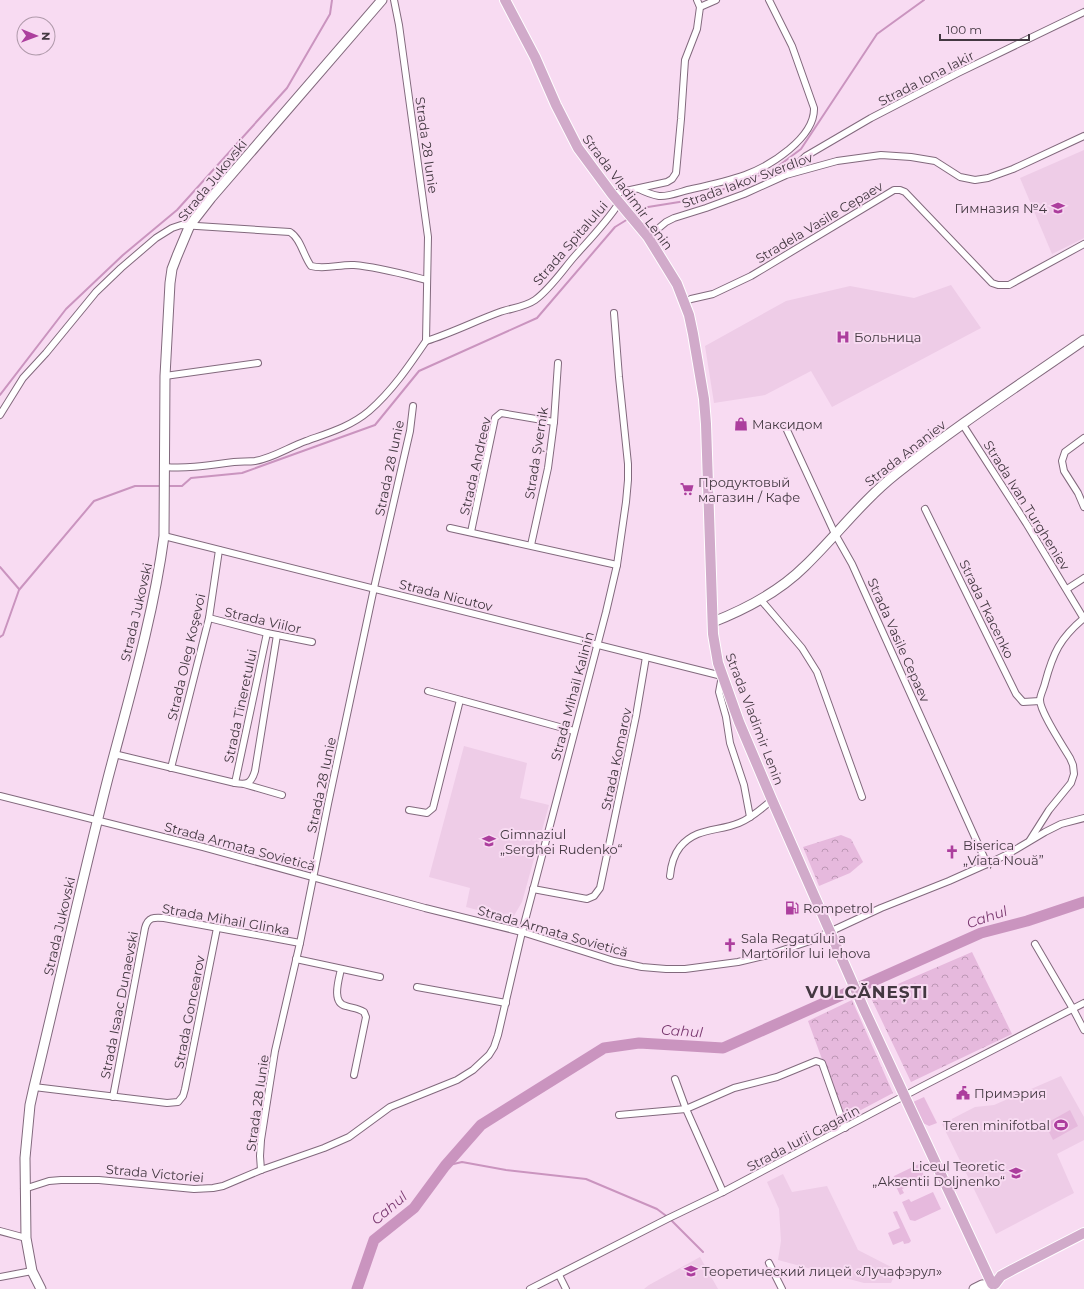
<svg xmlns="http://www.w3.org/2000/svg" width="1084" height="1289" viewBox="0 0 1084 1289" font-family="Montserrat,sans-serif">
<defs>
<pattern id="park-crowns" width="20" height="18" patternUnits="userSpaceOnUse"><rect width="20" height="18" fill="#e6b9dd"/><path d="M2 6a3 3 0 1 1 6 0M12 15a3 3 0 1 1 6 0" fill="none" stroke="#bc97b5"/></pattern>
</defs>
<rect width="100%" height="100%" fill="#f8dbf2"/>
<g fill="#eecce7">
<polygon points="1084,150 1084,238 1052,254 1020,178"/>
<polygon points="951,285 981,328 832,407 811,371 765,395 714,403 705,346 786,301 850,286 914,298"/>
<polygon points="464,746 527,763 520,798 549,805 522,902 512,919 466,907 470,888 429,877"/>
<polygon points="1061,1076 1084,1117 1084,1140 1057,1154 1074,1193 996,1234 942,1124 975,1107 994,1105"/>
<polygon points="783,1174 792,1192 827,1186 858,1250 897,1270 891,1283 864,1283 778,1260 781,1241 779,1209 767,1182"/>
<polygon points="700,1257 718,1289 644,1289 649,1285"/>
</g>
<g fill="#e6b9dd">
<polygon points="924,1097 937,1123 929,1126 923,1123 913,1102"/>
<polygon points="1070,1110 1078,1126 1053,1140 1045,1124"/>
<polygon points="919,1164 925,1178 902,1189 904,1193 900,1195 893,1180 894,1176"/>
<polygon points="933,1192 941,1209 915,1221 910,1220 902,1202 909,1199 911,1202"/>
<polygon points="897,1211 911,1241 909,1243 904,1244 903,1241 893,1245 888,1233 900,1228 893,1212"/>
</g>
<g fill="url(#park-crowns)">
<polygon points="841,835 851,839 863,862 850,873 819,886 803,847"/>
<polygon points="972,952 1012,1034 911,1082 870,996"/>
<polygon points="852,1000 893,1093 844,1119 808,1021"/>
</g>
<g fill="none" stroke-linecap="round" stroke-linejoin="round">
<g stroke="#ca94bf" stroke-width="2">
<polyline points="634,215 648,207 698,199 773,170 801,149 877,34 924,0"/>
<polyline points="0,395 66,309 123,255 177,210 287,88 330,14 332,0"/>
<polyline points="168,486 182,486 191,478 242,473 375,425 419,371 537,318 615,227 628,219"/>
<polyline points="0,567 19,589"/>
<polyline points="0,637 3,635 19,590 94,501 135,486 161,486"/>
<polyline points="445,1166 462,1162 506,1170 586,1179 657,1209 669,1218 703,1252"/>
</g>
<polyline stroke="#ca94bf" stroke-width="11" points="357,1289 374,1240 414,1208 445,1166 481,1125 604,1048 639,1043 723,1048 981,933 1027,921 1084,902"/>
<g stroke="#82697d" stroke-width="8">
<g id="street">
<polyline points="394,0 399,25 428,237 426,341"/>
<polyline points="700,7 716,0"/>
<polyline points="787,174 806,156 871,118 958,73 1084,12"/>
<path d="M639,189C645,192 653,195 659,196C669,197 682,191 692,189C710,185 728,181 745,175C770,166 815,138 814,108L792,46L769,0"/>
<polyline points="612,194 667,182 672,179 676,173 681,119 685,60 697,29 700,7 697,0"/>
<polyline points="648,237 666,222 674,218 706,208 744,194 786,175 837,161 881,155 911,157 935,161 960,177 975,180 988,178 1013,169 1084,136"/>
<polyline points="685,302 691,299 713,294 751,276 894,190 900,190 905,192 992,283 998,285 1009,285 1084,244"/>
<path d="M426,341C452,333 475,321 500,312C512,308 525,307 535,300C550,289 562,271 574,257C590,239 606,223 619,203"/>
<polyline points="165,376 258,363"/>
<path d="M0,415L23,378L46,353L96,292L121,268L156,238L172,228L181,225L290,232C301,239 303,255 311,266C325,270 340,264 354,265C378,267 403,274 427,280"/>
<polyline points="963,425 1026,523 1084,619"/>
<polyline points="786,428 835,534 852,564 987,864"/>
<polyline points="1084,438 1065,452 1062,461 1064,471 1078,493 1084,507"/>
<path d="M165,467C188,469 211,465 234,462C241,461 248,462 255,461C273,458 289,447 306,441C328,433 350,427 369,411C392,391 409,366 426,341"/>
<polyline points="925,509 1016,694 1023,702 1040,701"/>
<polyline points="450,528 617,565"/>
<polyline points="471,532 495,418 501,413 554,422"/>
<polyline points="164,536 722,676 719,692 726,717 730,743 744,785 750,817"/>
<polyline points="531,545 548,468 554,422 558,363"/>
<polyline points="1067,589 1084,578"/>
<polyline points="761,600 802,648 817,672 862,797"/>
<polyline points="209,618 267,633 312,642"/>
<polyline points="428,691 574,731"/>
<path d="M114,754L235,783C247,785 251,784 255,771L277,635"/>
<polyline points="171,768 209,618 219,550"/>
<polyline points="235,783 267,633"/>
<polyline points="244,784 282,795"/>
<polyline points="0,796 203,847 425,908 522,932 614,961 642,967 666,969 685,969 738,962 768,955 810,941 881,908 949,881 987,864 1008,854 1045,832 1061,824 1084,818"/>
<polyline points="409,810 427,813 433,808 460,700"/>
<path d="M1030,840L1049,810L1071,783L1074,774L1073,765L1070,758C1063,746 1040,712 1040,700C1040,695 1044,688 1045,683C1053,653 1060,638 1084,618"/>
<path d="M670,876C671,865 673,856 680,847C697,827 717,832 739,823C752,818 762,808 772,800"/>
<polyline points="533,889 587,899 594,896 600,888 636,716 646,657"/>
<polyline points="1035,944 1073,1009 1084,1030"/>
<polyline points="296,959 380,977"/>
<path d="M341,969C339,979 331,1003 346,1006C352,1008 358,1008 364,1012L366,1017L354,1075"/>
<polyline points="417,987 506,1003"/>
<polyline points="675,1079 686,1109 723,1192"/>
<polyline points="34,1087 167,1103 178,1102 183,1096 185,1089 217,928"/>
<path d="M113,1097L145,928C148,917 154,917 164,918L300,943"/>
<polyline points="619,1115 686,1109 734,1088 777,1077 816,1061 822,1063 845,1128"/>
<polyline points="261,1170 260,1156 261,1140 275,1051 300,943 328,804 374,588 410,431 413,406"/>
<polyline points="24,1189 49,1181 61,1180 99,1180 194,1189 213,1188 223,1186 261,1170 324,1148 349,1137 390,1107 457,1080 473,1070 489,1055 494,1047 498,1035 522,932 606,612 617,565 626,502 628,480 628,464 619,377 614,313"/>
<polyline points="0,1231 26,1238"/>
<polyline points="769,1263 782,1289"/>
<polyline points="559,1275 566,1289"/>
<polyline points="0,1277 32,1271"/>
<polyline points="530,1289 669,1218 723,1192 921,1087 1084,1003"/>
</g>
</g>
<g stroke="#82697d" stroke-width="11">
<g id="secondary">
<path d="M713,622C746,609 779,592 805,566C836,536 862,501 896,474C956,426 1021,384 1084,340"/>
<path d="M41,1289L32,1271L26,1238L25,1158L30,1105L34,1087C59,984 82,880 108,778C129,698 153,618 164,536L165,376L170,283L172,269L177,256L190,225L211,198L382,0"/>
<polyline points="974,1289 982,1285 992,1284"/>
</g>
</g>
<g stroke="#fff" stroke-width="12">
<g id="primary">
<polyline points="505,0 535,57 556,105 578,148 612,194 648,237 677,284 689,315 693,334 704,399 706,424 713,634 718,663 739,722 772,800 864,1009 992,1284"/>
<polyline points="995,1284 1001,1276 1012,1270 1084,1233"/>
</g>
</g>
<use href="#street" stroke="#fff" stroke-width="6"/>
<use href="#secondary" stroke="#fff" stroke-width="9"/>
<use href="#primary" stroke="#d1aaca" stroke-width="10"/>
</g>
<defs>
<g id="school-bare" transform="scale(1.08)"><path d="M0-5L7-2L0 1L-7-2ZM-4 1L0 2.5L4 1V4Q0 6-4 4Z" fill="#ac3e9d" stroke="#f8dbf2" stroke-width="2.5" paint-order="stroke"/></g>
<g id="hospital-bare" transform="scale(1.08)"><path d="M-5-5h3v3.5h4V-5h3V5h-3V1.5h-4V5h-3Z" fill="#ac3e9d" stroke="#f8dbf2" stroke-width="2.5" paint-order="stroke"/></g>
<g id="shop-bare" transform="scale(1.08)"><path d="M-5-2.5h2.3a2.7 3.5 0 0 1 5.4 0H5L5.5 6h-11ZM-1.5-2.5h3a1.5 2.3 0 0 0-3 0Z" fill="#ac3e9d" stroke="#f8dbf2" stroke-width="2.5" paint-order="stroke"/></g>
<g id="supermarket-bare" transform="scale(1.08)"><path d="M-6-5.5h2.5l.6 2H6L4.5 2H-2.5L-4.4-4H-6ZM-1.5 3.2a1.3 1.3 0 1 0 .1 0ZM3 3.2a1.3 1.3 0 1 0 .1 0Z" fill="#ac3e9d" stroke="#f8dbf2" stroke-width="2.5" paint-order="stroke"/></g>
<g id="church-bare" transform="scale(1.08)"><path d="M-1.2-6h2.4v3.5h3.3v2.4h-3.3V6h-2.4V-.1h-3.3v-2.4h3.3Z" fill="#ac3e9d" stroke="#f8dbf2" stroke-width="2.5" paint-order="stroke"/></g>
<g id="fuel-bare" transform="scale(1.08)"><path d="M-5.5-6h7V0h2V4h1.3V-2.5L3-4.5l.8-.8L6-3V5H2.5V1h-1V6h-7ZM-4.2-4.7v3.2H.2V-4.7Z" fill="#ac3e9d" stroke="#f8dbf2" stroke-width="2.5" paint-order="stroke"/></g>
<g id="civic-bare" transform="scale(1.08)"><path d="M-.6-6.5H3V-4.5H.6V-3L4-1V1h2V6H-6V1h2V-1L-.6-3ZM-1.2 2.5V6h2.4V2.5Z" fill="#ac3e9d" stroke="#f8dbf2" stroke-width="2.5" paint-order="stroke"/></g>
<g id="stadium-bare" transform="scale(1.08)"><path d="M0-5a6.5 5 0 1 0 0 10a6.5 5 0 1 0 0-10ZM-3.5-1.8h7v3.6h-7Z" fill="#ac3e9d" stroke="#f8dbf2" stroke-width="2.5" paint-order="stroke"/></g>
</defs>
<g fill-rule="evenodd">
<use href="#school-bare" x="1058" y="208"/>
<use href="#hospital-bare" x="843" y="337"/>
<use href="#shop-bare" x="741" y="424"/>
<use href="#supermarket-bare" x="687" y="489"/>
<use href="#school-bare" x="489" y="841"/>
<use href="#church-bare" x="952" y="852"/>
<use href="#fuel-bare" x="792" y="908"/>
<use href="#church-bare" x="730" y="945"/>
<use href="#civic-bare" x="963" y="1093"/>
<use href="#stadium-bare" x="1061" y="1125"/>
<use href="#school-bare" x="1016" y="1173"/>
<use href="#school-bare" x="691" y="1271"/>
</g>
<g text-anchor="middle" dominant-baseline="central" stroke-width="4" stroke-linejoin="round" paint-order="stroke">
<g font-size="13" fill="#433841" stroke="#f8dbf2">
<text transform="translate(926 78) rotate(-27)">Strada Iona Iakir</text>
<text transform="translate(427 145) rotate(82)">Strada 28 Iunie</text>
<text transform="translate(212 180) rotate(-51)">Strada Jukovski</text>
<text transform="translate(747 180) rotate(-20)">Strada Iakov Sverdlov</text>
<text transform="translate(628 192) rotate(53)">Strada Vladimir Lenin</text>
<text transform="translate(819 222) rotate(-31)">Stradela Vasile Cepaev</text>
<text transform="translate(570 243) rotate(-49)">Strada Spitalului</text>
<text transform="translate(536 453) rotate(-81)">Strada Șvernik</text>
<text transform="translate(905 453) rotate(-38)">Strada Ananiev</text>
<text transform="translate(475 466) rotate(-77)">Strada Andreev</text>
<text transform="translate(389 468) rotate(-78)">Strada 28 Iunie</text>
<text transform="translate(1027 505) rotate(58)">Strada Ivan Turgheniev</text>
<text transform="translate(446 595) rotate(14)">Strada Nicutov</text>
<text transform="translate(987 609) rotate(64)">Strada Tkacenko</text>
<text transform="translate(136 612) rotate(-77)">Strada Jukovski</text>
<text transform="translate(263 620) rotate(13)">Strada Viilor</text>
<text transform="translate(899 640) rotate(66)">Strada Vasile Cepaev</text>
<text transform="translate(186 657) rotate(-77)">Strada Oleg Koşevoi</text>
<text transform="translate(572 696) rotate(-75)">Strada Mihail Kalinin</text>
<text transform="translate(240 706) rotate(-78)">Strada Tineretului</text>
<text transform="translate(755 719) rotate(69)">Strada Vladimir Lenin</text>
<text transform="translate(616 759) rotate(-78)">Strada Komarov</text>
<text transform="translate(321 785) rotate(-78)">Strada 28 Iunie</text>
<text transform="translate(240 846) rotate(15)">Strada Armata Sovietică</text>
<text transform="translate(226 919) rotate(10)">Strada Mihail Glinka</text>
<text transform="translate(59 926) rotate(-77)">Strada Jukovski</text>
<text transform="translate(553 931) rotate(16)">Strada Armata Sovietică</text>
<text transform="translate(119 1005) rotate(-79)">Strada Isaac Dunaevski</text>
<text transform="translate(189 1012) rotate(-79)">Strada Goncearov</text>
<text transform="translate(257 1103) rotate(-82)">Strada 28 Iunie</text>
<text transform="translate(803 1138) rotate(-28)">Strada Iurii Gagarin</text>
<text transform="translate(155 1173) rotate(5)">Strada Victoriei</text>
</g>
<g font-size="13" fill="#433841" stroke="#f8dbf2" text-anchor="start">
<text x="1047" y="208" text-anchor="end">Гимназия №4</text>
<text x="854" y="337">Больница</text>
<text x="752" y="424">Максидом</text>
<text x="698" y="482">Продуктовый<tspan x="698" dy="15">магазин / Кафе</tspan></text>
<text x="500" y="834">Gimnaziul<tspan x="500" dy="15">„Serghei Rudenko“</tspan></text>
<text x="963" y="845">Biserica<tspan x="963" dy="15">„Viața Nouă”</tspan></text>
<text x="803" y="908">Rompetrol</text>
<text x="741" y="938">Sala Regatului a<tspan x="741" dy="15">Martorilor lui Iehova</tspan></text>
<text x="974" y="1093">Примэрия</text>
<text x="1050" y="1125" text-anchor="end">Teren minifotbal</text>
<text x="1005" y="1166" text-anchor="end">Liceul Teoretic<tspan x="1005" dy="15">„Aksentii Doljnenko“</tspan></text>
<text x="702" y="1271">Теоретический лицей «Лучафэрул»</text>
</g>
<g font-size="14" font-style="italic" fill="#7a3970" stroke="#f8dbf2">
<text transform="translate(987 917) rotate(-19)">Cahul</text>
<text transform="translate(682 1031) rotate(4)">Cahul</text>
<text transform="translate(389 1208) rotate(-41)">Cahul</text>
</g>
<g font-size="17" font-weight="bold" letter-spacing="1" fill="#433841" stroke="#f8dbf2">
<text x="867" y="992">VULCĂNEȘTI</text>
</g>
</g>
<g transform="translate(36 36) rotate(91)"><circle r="19" fill="#f8dbf2" stroke="#b09aab"/>
<path d="M0-3L7 15L0 10L-7 15Z" fill="#ac3e9d"/>
<text y="-6" font-size="11" font-weight="bold" text-anchor="middle" fill="#433841">N</text>
</g>
<path d="M940 34v6h89v-6" fill="none" stroke="#433841" stroke-width="2"/>
<text x="946" y="34" font-size="12" fill="#433841" stroke="#f8dbf2" stroke-width="3" paint-order="stroke">100 m</text>
</svg>
